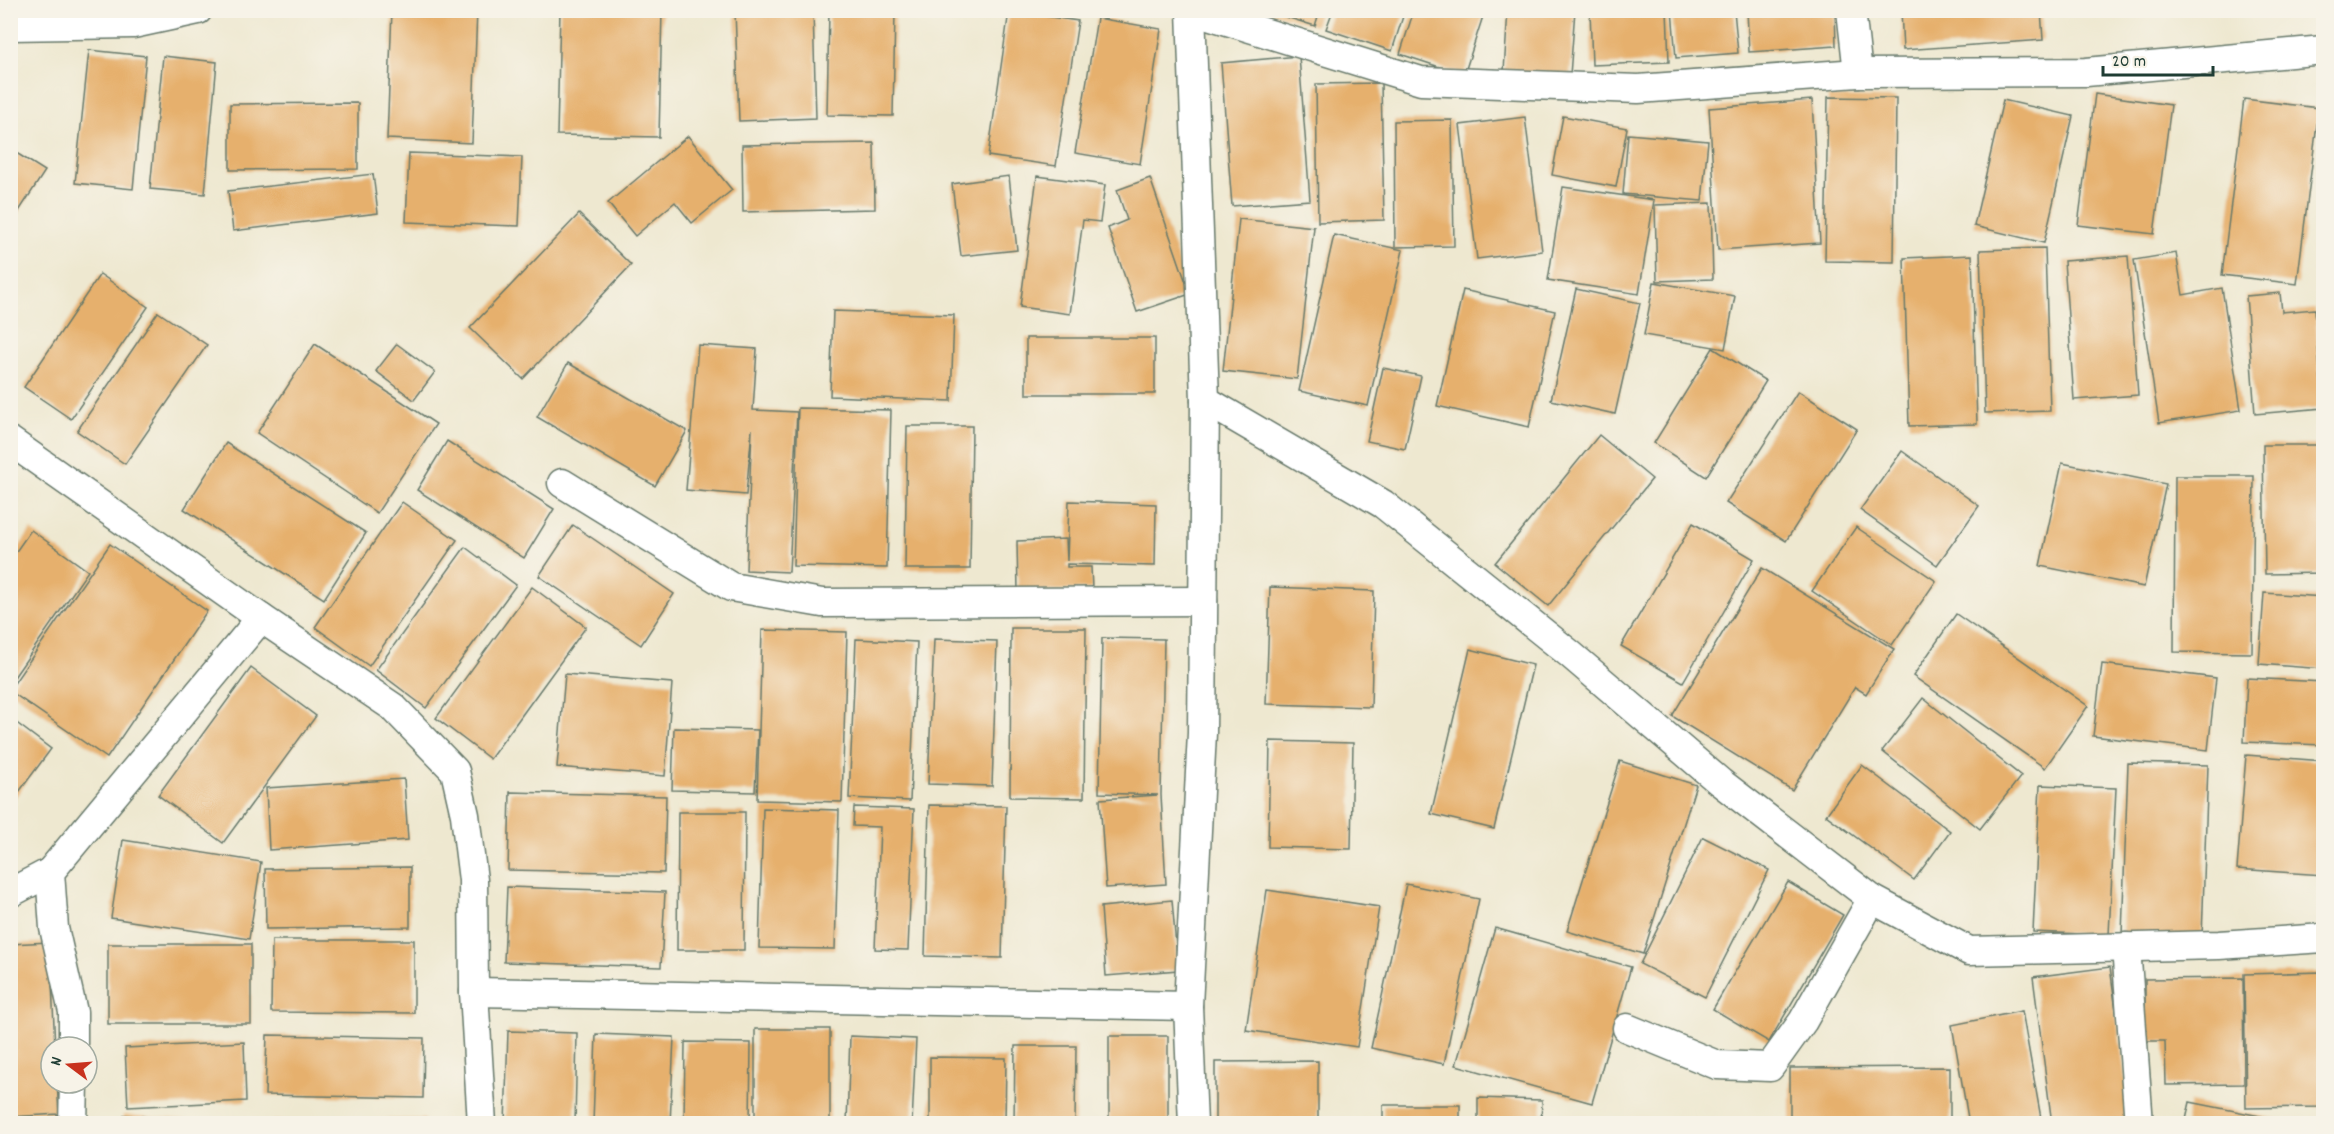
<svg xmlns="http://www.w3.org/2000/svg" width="2334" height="1134" viewBox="0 0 2334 1134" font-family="Dekko,sans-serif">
<rect width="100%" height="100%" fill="#f7f3e8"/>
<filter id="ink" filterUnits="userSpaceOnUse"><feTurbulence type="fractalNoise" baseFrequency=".0167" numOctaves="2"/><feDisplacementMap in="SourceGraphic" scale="12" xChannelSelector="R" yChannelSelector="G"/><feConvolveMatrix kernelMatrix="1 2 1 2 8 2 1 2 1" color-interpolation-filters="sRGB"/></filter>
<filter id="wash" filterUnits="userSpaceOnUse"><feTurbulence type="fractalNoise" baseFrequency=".008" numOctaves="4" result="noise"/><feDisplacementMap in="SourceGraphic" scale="24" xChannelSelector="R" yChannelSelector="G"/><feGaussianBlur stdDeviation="1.35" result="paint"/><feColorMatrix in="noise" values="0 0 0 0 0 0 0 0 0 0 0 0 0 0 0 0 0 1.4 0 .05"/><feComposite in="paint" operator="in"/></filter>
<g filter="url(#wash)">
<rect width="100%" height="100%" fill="#eee8d0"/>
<g id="blocks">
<g fill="#e6b06d">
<polygon points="392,10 477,10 472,143 387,139"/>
<polygon points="560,10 662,10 659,137 557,135"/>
<polygon points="735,10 813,10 816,118 739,121"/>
<polygon points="829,10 895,10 893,116 827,115"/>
<polygon points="1264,10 1320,10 1315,26"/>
<polygon points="1333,10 1405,10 1392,51 1326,29"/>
<polygon points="1414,10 1485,10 1464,75 1400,54"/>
<polygon points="1508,10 1575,10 1570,75 1504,71"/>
<polygon points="1590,10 1667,10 1669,62 1592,65"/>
<polygon points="1672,10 1734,10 1738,53 1676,58"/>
<polygon points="1747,10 1835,10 1836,46 1749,52"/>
<polygon points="1901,10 2041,10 2043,40 1903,50"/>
<polygon points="1009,11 1078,21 1056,166 988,156"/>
<polygon points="1097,18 1161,29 1140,164 1075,153"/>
<polygon points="89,50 146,56 133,189 75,183"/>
<polygon points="163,56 217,62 205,194 150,189"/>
<polygon points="1299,56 1310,200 1232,206 1221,63"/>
<polygon points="1381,83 1384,220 1318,222 1316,84"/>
<polygon points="2095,94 2171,105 2154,234 2078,225"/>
<polygon points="1828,97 1896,98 1894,262 1825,261"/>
<polygon points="2244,99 2319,108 2297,284 2222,275"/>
<polygon points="1812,100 1820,243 1718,250 1709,108"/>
<polygon points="2003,100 2073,116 2044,243 1974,226"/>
<polygon points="358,103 358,169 230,170 230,104"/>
<polygon points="1563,116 1627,128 1616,187 1552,175"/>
<polygon points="1525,117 1542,251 1477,259 1460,125"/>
<polygon points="1452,120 1454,246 1395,247 1394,121"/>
<polygon points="1628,134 1708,141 1702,201 1623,194"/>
<polygon points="688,136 732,190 692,223 675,202 635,236 608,203"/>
<polygon points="874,143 875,209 743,212 742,145"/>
<polygon points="10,149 45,171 10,225"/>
<polygon points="409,153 522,157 519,226 406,222"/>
<polygon points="373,174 378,213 233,231 228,191"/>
<polygon points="1009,176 1017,250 961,256 952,184"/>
<polygon points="1037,176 1105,185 1100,222 1083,220 1070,314 1020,307"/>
<polygon points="1150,178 1190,294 1137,312 1108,228 1127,220 1117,190"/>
<polygon points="1563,187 1654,200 1639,294 1548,280"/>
<polygon points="1711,203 1713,279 1657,281 1655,205"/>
<polygon points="579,214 631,265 523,379 470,328"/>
<polygon points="1239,219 1314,227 1297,379 1223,371"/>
<polygon points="1334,235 1403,250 1368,406 1299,391"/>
<polygon points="2045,248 2050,411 1985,413 1980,250"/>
<polygon points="2176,253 2183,295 2222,288 2241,410 2159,423 2134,260"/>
<polygon points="1972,255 1977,424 1909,426 1904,258"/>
<polygon points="2128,256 2138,395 2074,400 2064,261"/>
<polygon points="100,274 148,307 71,419 24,387"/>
<polygon points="1654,282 1735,296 1725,349 1644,335"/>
<polygon points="1576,289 1640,303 1615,414 1551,400"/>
<polygon points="1463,290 1555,311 1529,427 1437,406"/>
<polygon points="2280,293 2282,312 2315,309 2323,408 2255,414 2246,296"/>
<polygon points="833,311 954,315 951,401 830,396"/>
<polygon points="158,312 207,345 125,464 77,431"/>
<rect x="1026" y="338" width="129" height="56"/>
<polygon points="315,344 436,424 377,513 257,433"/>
<polygon points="397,344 435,372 414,400 376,371"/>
<polygon points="698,345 757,349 753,410 797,412 789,572 746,570 752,429 746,495 686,490"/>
<polygon points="1713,348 1766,381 1706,477 1654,443"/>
<polygon points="568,363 687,431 655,486 537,417"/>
<polygon points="1383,368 1421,376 1405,449 1367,441"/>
<polygon points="1798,391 1857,429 1786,541 1726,503"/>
<polygon points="798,408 891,410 887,568 793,566"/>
<polygon points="907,426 972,426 970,569 905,569"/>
<polygon points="1599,435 1652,479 1548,606 1495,563"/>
<polygon points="447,441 554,509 524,558 417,490"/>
<polygon points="226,443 366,533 324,599 184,509"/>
<polygon points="2263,445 2324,445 2324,573 2265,574"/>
<polygon points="1902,451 1979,506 1937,565 1860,510"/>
<polygon points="2062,463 2166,484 2144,587 2040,566"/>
<polygon points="2175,476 2254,476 2252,653 2174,652"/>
<polygon points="1069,501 1156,504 1155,566 1067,564 1067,567 1091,567 1092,589 1018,592 1017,541 1066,539 1067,561"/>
<polygon points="402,502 457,540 369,666 315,627"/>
<polygon points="1693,523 1754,559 1683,682 1621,646"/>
<polygon points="573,525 674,594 641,645 539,576"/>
<polygon points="1856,527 1936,581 1892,645 1812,591"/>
<polygon points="31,530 88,571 10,683 10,560"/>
<polygon points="110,544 207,611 107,758 10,691 10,689"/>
<polygon points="465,547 516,585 426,708 376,670"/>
<polygon points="1762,568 1894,649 1866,694 1855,687 1792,790 1672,716"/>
<polygon points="532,587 586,627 490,759 436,718"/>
<polygon points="1270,587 1374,591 1371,707 1266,704"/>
<polygon points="2264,593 2324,597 2324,669 2259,664"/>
<polygon points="1956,614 2088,706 2045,768 1913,676"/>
<polygon points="1011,628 1086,628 1084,798 1010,797"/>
<polygon points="762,630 847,632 842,802 757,800"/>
<polygon points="1102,638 1164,639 1161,795 1166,884 1106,888 1100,799 1158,795 1099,793"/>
<polygon points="856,639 917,642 910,801 849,798"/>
<polygon points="934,639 997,641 992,786 928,784"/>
<polygon points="1470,649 1533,665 1494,829 1431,814"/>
<polygon points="2102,664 2216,678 2208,750 2093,736"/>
<polygon points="251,668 316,716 223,843 158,795"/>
<polygon points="565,674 672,683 665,776 557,767"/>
<polygon points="2247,678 2324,682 2324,745 2244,742"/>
<polygon points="1923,698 2021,776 1980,829 1882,751"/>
<polygon points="10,718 51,749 10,804"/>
<polygon points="674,728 758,730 755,792 672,790"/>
<polygon points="1270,741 1353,743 1351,849 1268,847"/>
<polygon points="2246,755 2324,761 2324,875 2237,869"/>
<polygon points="1620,761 1696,785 1643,954 1567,931"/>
<polygon points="2128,763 2208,765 2202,937 2122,935"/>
<polygon points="1862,765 1950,831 1914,880 1826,815"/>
<polygon points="404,779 408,840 269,850 266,788"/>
<polygon points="2040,785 2116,788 2109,935 2033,932"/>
<polygon points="510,792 666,796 664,873 508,870"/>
<polygon points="929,805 1006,806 1002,958 925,956"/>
<polygon points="854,807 914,809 908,950 875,949 880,827 853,826"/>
<polygon points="763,808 839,810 835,949 759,948"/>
<polygon points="678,812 745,812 744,950 677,950"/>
<polygon points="1703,837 1769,870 1705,997 1640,964"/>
<polygon points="123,840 261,862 249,939 111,918"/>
<polygon points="410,867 410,927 266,929 265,869"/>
<polygon points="1788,882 1843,915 1769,1042 1713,1009"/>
<polygon points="1406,884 1479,899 1444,1064 1371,1048"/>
<polygon points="507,887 665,892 661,967 504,962"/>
<polygon points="1267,890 1379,907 1357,1047 1246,1030"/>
<polygon points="1172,900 1178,970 1106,976 1101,907"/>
<polygon points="1495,928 1631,967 1592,1103 1456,1065"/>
<polygon points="272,940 414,940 414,1013 271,1012"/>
<polygon points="50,942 55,1047 51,1047 51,1083 57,1083 59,1114 10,1117 10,944"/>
<rect x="108" y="944" width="143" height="80"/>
<polygon points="2110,967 2131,1121 2114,1124 2052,1124 2033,977"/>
<polygon points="2324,972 2324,1107 2246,1108 2244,974"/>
<polygon points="2243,978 2244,1084 2166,1085 2165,1041 2145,1041 2145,979"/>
<polygon points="2022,1011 2042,1124 1969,1124 1952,1025"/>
<rect x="755" y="1029" width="75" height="95"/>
<polygon points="508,1031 577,1033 575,1124 505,1124"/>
<polygon points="596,1034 674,1037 670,1124 593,1124"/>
<polygon points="267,1035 424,1038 423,1098 265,1095"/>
<polygon points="850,1036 916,1039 912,1124 847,1124"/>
<rect x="1109" y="1036" width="59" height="88"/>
<polygon points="244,1042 246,1101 128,1107 125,1048"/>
<polygon points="685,1042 751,1043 750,1124 684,1124"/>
<polygon points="1015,1046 1076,1046 1075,1124 1014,1124"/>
<polygon points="930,1057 1006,1058 1005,1124 930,1124"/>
<polygon points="1318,1061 1318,1124 1215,1124 1215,1062"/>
<polygon points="1950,1067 1950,1124 1790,1124 1790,1068"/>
<polygon points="1478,1098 1542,1100 1541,1124 1478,1124"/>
<polygon points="2190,1102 2290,1122 2289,1124 2185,1124"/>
<rect x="1383" y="1105" width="77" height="19"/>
<polygon points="124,1115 212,1122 212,1124 123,1124"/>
<polygon points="425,1119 425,1124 272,1124 272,1121"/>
</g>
</g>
</g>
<g filter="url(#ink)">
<use href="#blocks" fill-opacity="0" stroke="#67796b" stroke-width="1.5"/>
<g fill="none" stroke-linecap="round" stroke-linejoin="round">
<g stroke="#67796b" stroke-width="31">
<g id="street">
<polyline points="1191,10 1205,400 1202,733 1188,1006 1193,1124"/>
<polyline points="1192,10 1421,81 1638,89 1858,73 2086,72 2324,50"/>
<polyline points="1851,10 1858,73"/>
<polyline points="10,26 133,24 198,10"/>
<polyline points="1205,400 1383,504 1570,654 1720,782 1872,899 1969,951 2219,945 2324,938"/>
<polyline points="10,441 261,618 393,707 455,771 465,815 473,880 474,992 482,1124"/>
<polyline points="562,483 731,587 822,603 1203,601"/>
<polyline points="10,893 50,872"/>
<polyline points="2126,947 2139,1124"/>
<polyline points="474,992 1188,1006"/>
<polyline points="1627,1028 1717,1065 1770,1067 1803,1021 1872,899"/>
<polyline points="73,1047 73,1012 54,928 50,872 261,618"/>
<polyline points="73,1124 74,1083"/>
</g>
</g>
<use href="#street" stroke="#fff" stroke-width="28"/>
</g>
</g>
<rect width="2334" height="1134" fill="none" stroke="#f7f3e8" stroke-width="36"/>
<g transform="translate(69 1065) rotate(286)"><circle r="28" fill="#f7f3e8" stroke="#a1aaa0" stroke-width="1.5"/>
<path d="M0-4.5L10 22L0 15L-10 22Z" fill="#c8321e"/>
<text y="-9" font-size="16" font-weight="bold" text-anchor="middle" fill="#1f3d34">N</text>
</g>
<path d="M2103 66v9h110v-9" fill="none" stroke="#1f3d34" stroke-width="3"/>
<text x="2112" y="66" font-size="18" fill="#1f3d34" stroke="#f7f3e8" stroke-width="4.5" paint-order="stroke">20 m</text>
</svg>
